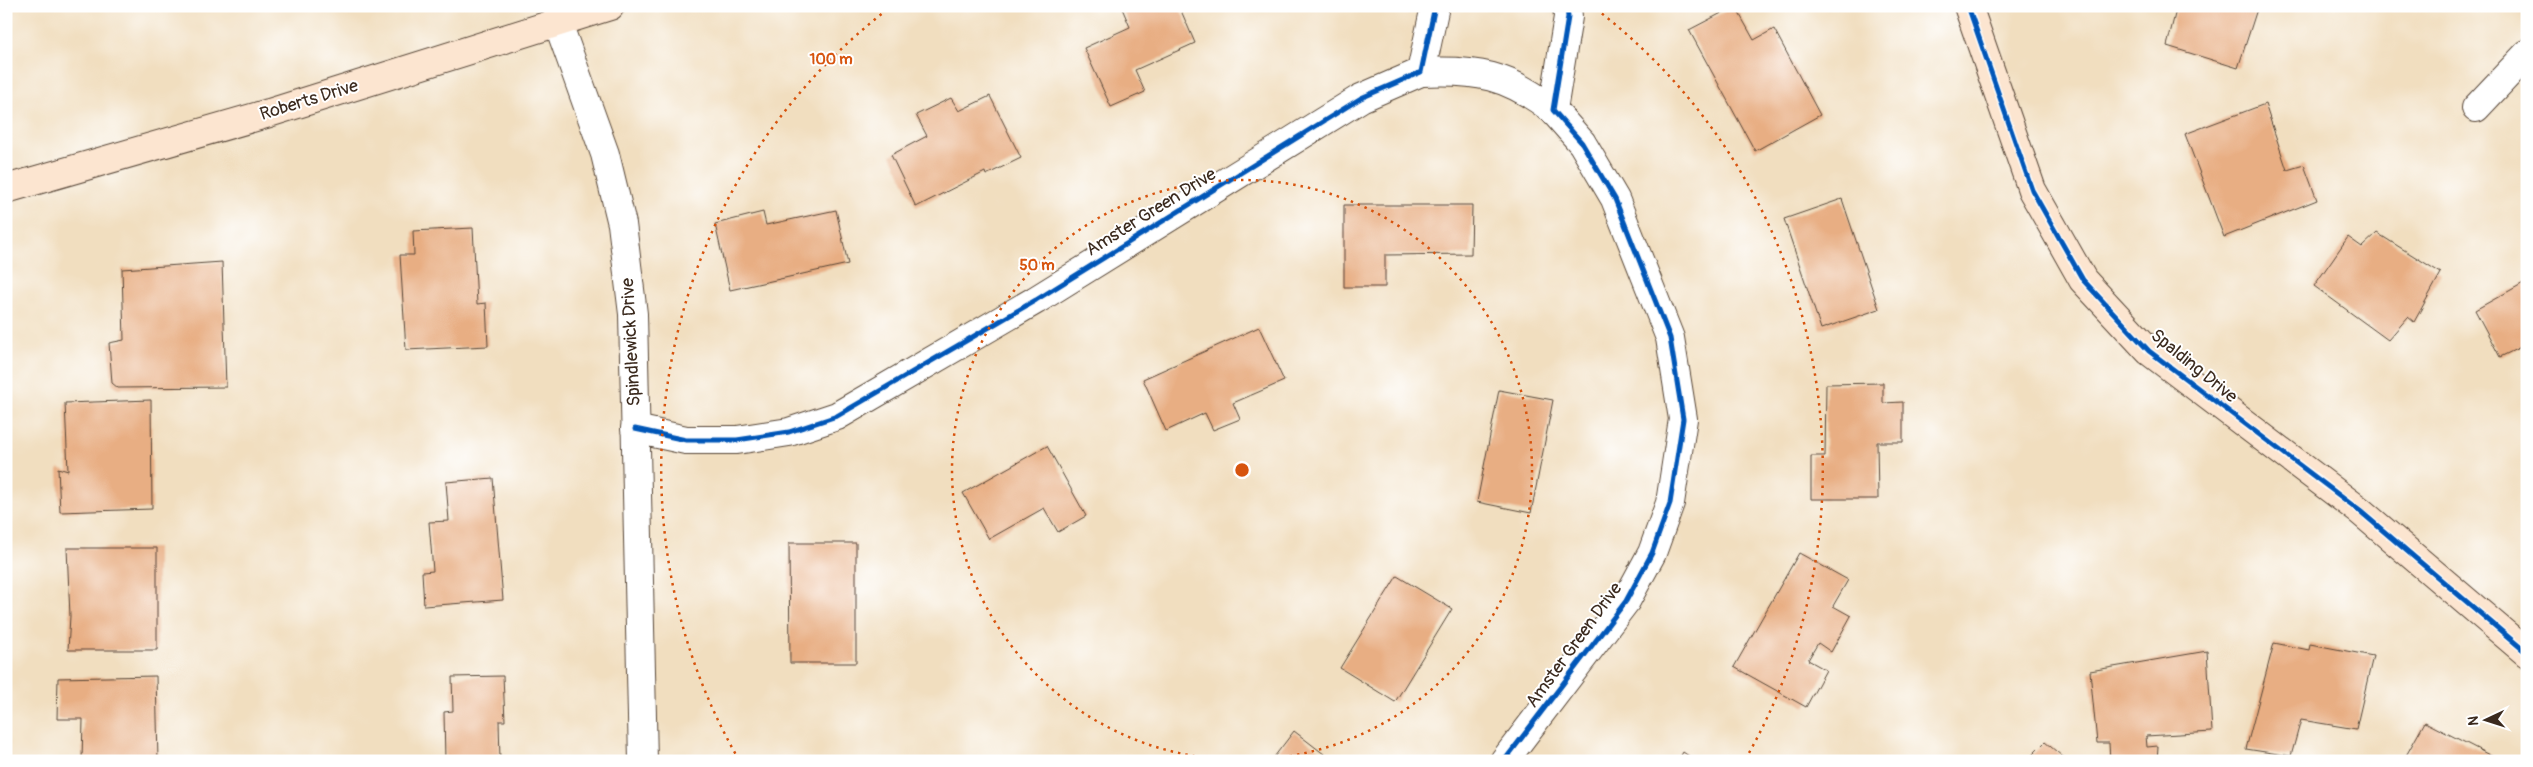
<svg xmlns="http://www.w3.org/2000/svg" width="2533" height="767" viewBox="0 0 2533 767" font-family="Pangolin,sans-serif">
<rect width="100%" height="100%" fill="#fff"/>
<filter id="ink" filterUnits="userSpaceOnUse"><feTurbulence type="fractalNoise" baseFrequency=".02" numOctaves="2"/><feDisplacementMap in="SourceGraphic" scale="10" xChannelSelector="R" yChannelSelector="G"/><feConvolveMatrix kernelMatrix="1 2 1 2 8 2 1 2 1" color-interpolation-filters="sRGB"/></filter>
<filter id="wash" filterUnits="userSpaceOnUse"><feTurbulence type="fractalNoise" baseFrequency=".0096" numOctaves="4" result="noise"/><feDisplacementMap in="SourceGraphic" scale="20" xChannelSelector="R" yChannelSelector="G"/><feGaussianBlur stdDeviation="1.12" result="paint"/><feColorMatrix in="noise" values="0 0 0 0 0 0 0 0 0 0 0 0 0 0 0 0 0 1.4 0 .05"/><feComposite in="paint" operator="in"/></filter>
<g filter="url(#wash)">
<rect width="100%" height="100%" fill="#f1debf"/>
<g id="blocks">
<g fill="#e8ae83">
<polygon points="1121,6 1179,6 1195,43 1135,70 1145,92 1111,107 1084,48 1130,27"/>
<polygon points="1735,6 1754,40 1774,29 1820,115 1755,151 1689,30"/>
<polygon points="2177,6 2258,6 2238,68 2167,46"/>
<polygon points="990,96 1021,158 986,175 985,172 916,207 891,155 927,136 916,115 951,98 959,111"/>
<polygon points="2265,104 2287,170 2304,165 2317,200 2224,237 2185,134"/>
<polygon points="1842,199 1879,309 1821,329 1784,219"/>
<polygon points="1344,205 1472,205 1471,254 1385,255 1385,287 1344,287"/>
<polygon points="836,210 848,264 730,290 715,224 763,212 766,225"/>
<polygon points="473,228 477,304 486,303 488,346 406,350 400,255 414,255 413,231"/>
<polygon points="2377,233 2441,273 2414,322 2408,317 2388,340 2314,286 2348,237 2362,247"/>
<polygon points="222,262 226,387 118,388 112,383 109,343 124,340 122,269"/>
<polygon points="2527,281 2527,344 2500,357 2475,310"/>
<polygon points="1259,327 1284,381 1233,403 1240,419 1213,430 1205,413 1166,431 1143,379"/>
<polygon points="1883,383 1883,403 1903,402 1903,442 1877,442 1878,499 1811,499 1811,456 1825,456 1826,384"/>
<polygon points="1499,390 1553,400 1531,513 1477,502"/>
<polygon points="151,400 152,509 60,512 58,468 68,471 65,403"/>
<polygon points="1047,446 1086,516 1058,532 1044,508 989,539 963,493"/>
<polygon points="493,478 503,600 424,606 422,572 433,571 429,522 449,521 446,482"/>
<polygon points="789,543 856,543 856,663 790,663"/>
<polygon points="67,548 157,548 157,650 68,650 70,616"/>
<polygon points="1799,553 1848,580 1833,606 1851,616 1831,652 1818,643 1808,660 1826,670 1806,707 1734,667"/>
<polygon points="1397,576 1452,609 1395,702 1340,668"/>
<polygon points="2274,643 2309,650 2310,644 2373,656 2356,729 2301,720 2291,756 2246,749"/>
<polygon points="2207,651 2212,732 2146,736 2147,747 2158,746 2157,761 2110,761 2109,743 2097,743 2090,671"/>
<polygon points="156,676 158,761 82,761 83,719 57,719 58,678"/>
<polygon points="503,676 505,721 499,721 500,761 445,761 444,712 453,711 452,677"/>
<polygon points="2425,722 2501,761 2403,761"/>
<polygon points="1294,731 1333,761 1271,761"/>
<polygon points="2045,742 2068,761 2026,761"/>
<polygon points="1683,752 1696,761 1678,761"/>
</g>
</g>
</g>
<g filter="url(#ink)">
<use href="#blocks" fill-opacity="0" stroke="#564536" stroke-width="1"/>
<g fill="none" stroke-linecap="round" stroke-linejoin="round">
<g stroke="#564536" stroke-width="30">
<g id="street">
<polyline points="558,23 605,154 622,224 633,314 643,761"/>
<path d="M1421,72C1477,69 1508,75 1553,110"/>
<polyline points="2476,108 2527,54"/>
<polyline points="635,429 686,440 737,440 789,432 837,416 1036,300 1361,98 1421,72 1435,6"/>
<polyline points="1504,761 1626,601 1652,553 1670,503 1683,419 1670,338 1615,199 1582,143 1553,110 1568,17 1567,6"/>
</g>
</g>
<g stroke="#564536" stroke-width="30">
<g id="secondary">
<polyline points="1968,6 2032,190 2083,280 2149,351 2360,511 2527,653"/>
<polyline points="6,189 269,113 610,6"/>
</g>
</g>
<use href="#street" stroke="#fff" stroke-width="28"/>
<use href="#secondary" stroke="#fce5d0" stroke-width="28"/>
<g stroke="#fff" stroke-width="8">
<g id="cycleway">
<polyline points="1968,6 2032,190 2083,280 2149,351 2360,511 2527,653"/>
<polyline points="635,429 686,440 737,440 789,432 837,416 1036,300 1361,98 1421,72 1435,6"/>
<polyline points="1504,761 1626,601 1652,553 1670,503 1683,419 1670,338 1615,199 1582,143 1553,110 1568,17 1567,6"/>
</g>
</g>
<use href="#cycleway" stroke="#0057b8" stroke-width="5"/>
</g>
</g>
<g fill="none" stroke="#d7540e" stroke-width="2.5" stroke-dasharray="2.5 5">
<circle cx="1242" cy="470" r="290"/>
<path d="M739 760A581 581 0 0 1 888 9M1596 9A581 581 0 0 1 1745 760"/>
</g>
<g text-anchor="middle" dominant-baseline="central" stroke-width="4" stroke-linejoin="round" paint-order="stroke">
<g font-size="18" fill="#3b2a1e" stroke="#fff">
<text transform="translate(309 100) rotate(-17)">Roberts Drive</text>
<text transform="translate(1151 212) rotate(-32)">Amster Green Drive</text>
<text transform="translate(631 342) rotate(-93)">Spindlewick Drive</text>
<text transform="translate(2194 366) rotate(39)">Spalding Drive</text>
<text transform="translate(1574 645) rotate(-54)">Amster Green Drive</text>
</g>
</g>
<circle cx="1242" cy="470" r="8" fill="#d7540e" stroke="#fff" stroke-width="2.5"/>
<g font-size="15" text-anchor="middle" font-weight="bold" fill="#d7540e" stroke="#fff" stroke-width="4" stroke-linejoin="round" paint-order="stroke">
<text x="831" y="64">100 m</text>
<text x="1037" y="270">50 m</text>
</g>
<rect width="2533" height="767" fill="none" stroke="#fff" stroke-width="25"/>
<g transform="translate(2486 720) rotate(266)" stroke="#ffffff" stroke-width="4" paint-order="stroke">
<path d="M0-4L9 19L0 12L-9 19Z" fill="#3b2a1e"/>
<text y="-8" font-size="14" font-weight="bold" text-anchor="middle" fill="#3b2a1e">N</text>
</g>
</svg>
